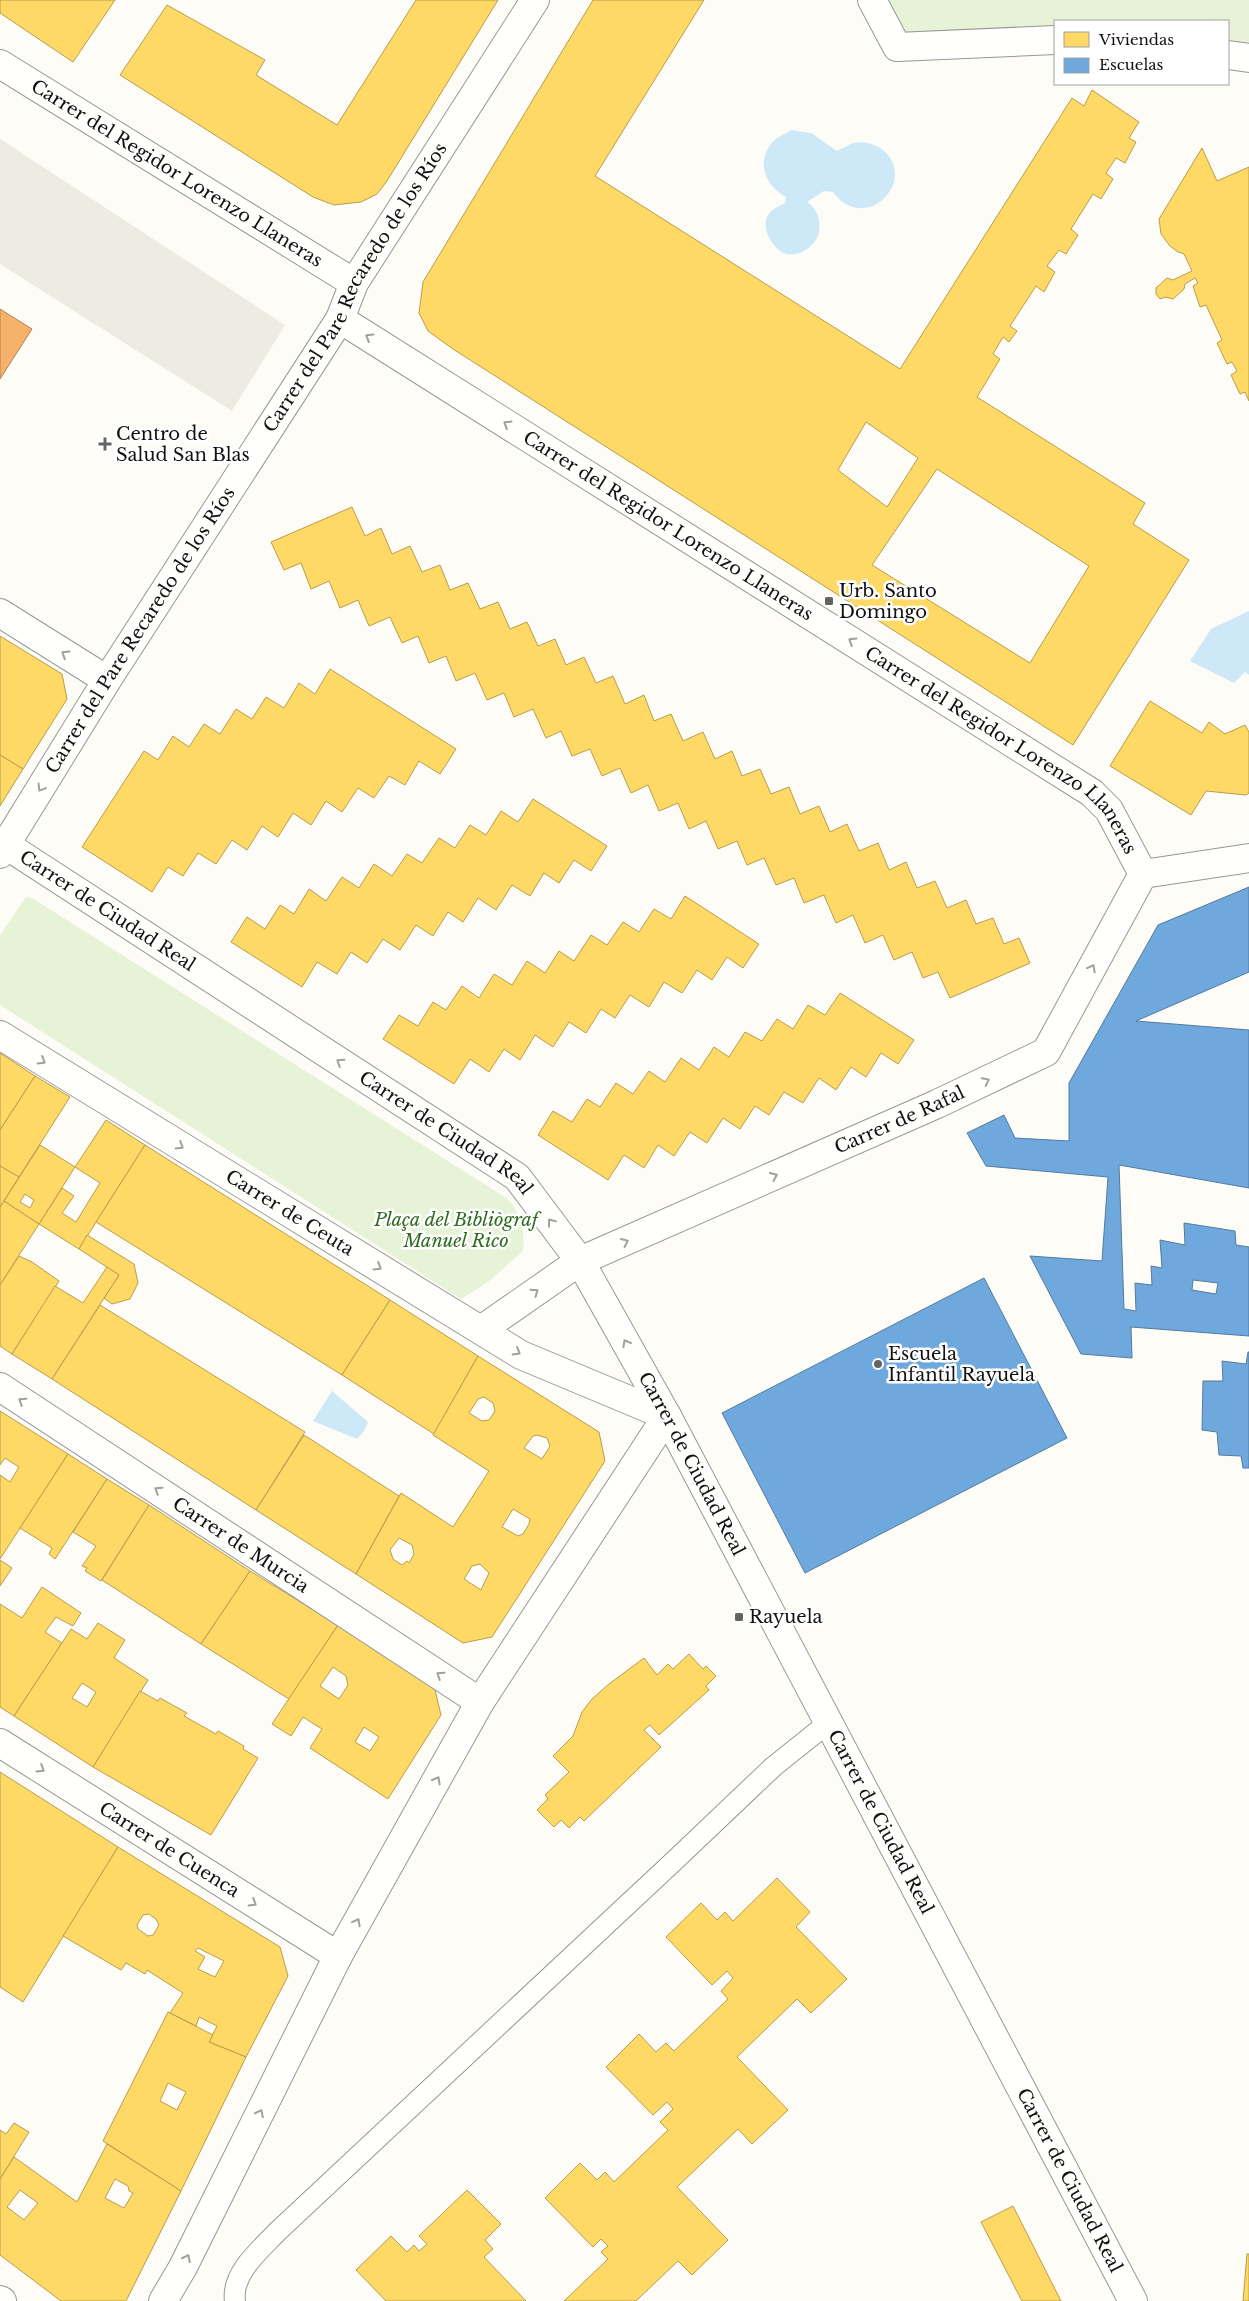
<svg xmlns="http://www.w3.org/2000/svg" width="1249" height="2301" viewBox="0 0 1249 2301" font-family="'Libre Baskerville',serif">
<rect width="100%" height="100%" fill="#fdfcf7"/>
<g fill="#e7f3d7">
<polygon points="872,0 1249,0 1249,58 1228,55 1228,21 1055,21 1055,40 897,47"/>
<path d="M26,897L32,898L508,1199C520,1212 526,1233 523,1251L488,1282L461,1299L0,1005V935Z"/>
</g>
<polygon fill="#edebe2" points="0,139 285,325 232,411 0,264"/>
<g fill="#cde8f7">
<path d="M791,130L811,133L837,151C843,149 849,144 854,143C863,141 873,144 880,148C922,177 866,237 833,192L824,191L807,202C817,209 821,219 819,232C817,247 794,261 780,251C771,245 762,228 767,217C770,210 779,206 785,203L786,197C766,186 756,164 771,144C775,138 785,134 791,130Z"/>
<polygon points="1249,611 1249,675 1245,672 1234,683 1190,661 1211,629"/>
<polygon points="332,1391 368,1422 364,1431 357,1439 313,1421"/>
</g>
<g fill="#ffd966" stroke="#b89d4c" fill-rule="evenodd">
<polygon points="0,0 115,0 73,62 0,13"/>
<polygon points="416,0 498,0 387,181 377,194 361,202 334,205 313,197 120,75 167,5 265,60 256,75 337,125"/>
<path d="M593,0H704L595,176L900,369L1072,98L1084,106L1092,90L1139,122L1129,138L1136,142L1125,163L1116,158L1106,173L1113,179L1101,199L1093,194L1071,229L1078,235L1066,254L1059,250L1047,266L1055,272L1044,292L1036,286L1010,326L1017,331L1009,342L1003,337L993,354L1000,359L977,397L1145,503L1133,524L1189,560L1073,745L453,349L428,331L419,313L423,282ZM866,422L918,458L887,507L838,470ZM937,469L1089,566L1030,663L872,565Z"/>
<polygon points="1202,148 1217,181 1249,167 1249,401 1245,392 1240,394 1231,375 1237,371 1232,362 1227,364 1217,343 1222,340 1206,305 1200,307 1193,286 1198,283 1195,278 1185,284 1184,289 1173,299 1166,297 1160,299 1156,294 1156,288 1167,278 1173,280 1192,271 1184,254 1178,252 1170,246 1161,234 1159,219"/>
<polygon points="352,507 365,536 381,528 392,554 410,546 422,572 440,565 450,590 468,583 480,609 498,602 510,629 527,622 538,646 555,639 566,665 584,657 596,683 613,676 625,704 644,695 654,721 671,714 683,741 703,732 715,759 732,751 742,776 760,769 771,794 789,787 800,814 819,806 830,832 847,824 859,851 878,843 889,870 906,862 917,888 935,881 947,908 966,900 976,924 993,918 1004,944 1019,938 1030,963 950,998 938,972 923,978 912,952 894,960 883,935 865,943 853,915 836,923 824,895 804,903 794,878 776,885 764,858 747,865 737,841 718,849 706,821 689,829 678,803 659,811 648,785 631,793 620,768 602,776 590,749 572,756 561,731 546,738 533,709 514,717 504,693 487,700 475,673 456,681 446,656 429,663 418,636 402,643 390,617 369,626 358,600 340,608 329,581 311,589 301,563 284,570 271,542"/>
<polygon points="0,636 62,674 67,699 23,769 0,755"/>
<polygon points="330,669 456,749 440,774 419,761 405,785 389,776 374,798 358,788 342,812 326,801 311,825 293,813 278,837 262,826 247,850 232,840 216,864 198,853 183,876 168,867 152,892 82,847 144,751 158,760 173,736 189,747 204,724 220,734 236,709 252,719 266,697 284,708 299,683 315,694"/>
<polygon points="1150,701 1202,733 1209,722 1225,734 1245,725 1249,732 1249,793 1246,795 1206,791 1191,815 1110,766"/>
<polygon points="0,755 23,769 0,806"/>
<polygon points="533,799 607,846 591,871 574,860 559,883 544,873 530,896 512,885 496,910 478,898 463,922 448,912 433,936 416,925 400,950 383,939 367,963 351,952 337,974 317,962 302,987 231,942 247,917 265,929 280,905 294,914 309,889 326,901 342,877 359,888 374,864 392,876 407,854 422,863 439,838 455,848 470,825 486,835 501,811 518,822"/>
<polygon points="685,896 759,944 743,968 727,957 712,980 697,970 682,993 664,982 649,1007 630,995 615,1018 601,1009 586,1033 569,1022 553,1047 535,1035 520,1060 504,1049 489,1072 470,1059 454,1084 383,1039 399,1015 418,1026 433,1002 446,1010 462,986 479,998 494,974 512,985 527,961 545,973 559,951 574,961 591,935 607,945 623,922 639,932 654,909 671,919"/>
<polygon points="840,993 914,1040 898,1064 881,1053 866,1077 851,1067 836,1090 819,1078 803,1103 784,1092 769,1115 755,1106 740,1129 723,1118 707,1143 690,1132 674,1156 658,1145 644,1168 624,1155 608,1180 538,1135 553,1111 572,1122 587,1099 600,1107 616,1083 633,1094 649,1071 665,1082 681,1058 699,1070 714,1047 729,1057 745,1032 762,1041 777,1019 793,1029 808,1005 825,1015"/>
<polygon points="0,1053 35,1076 0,1130"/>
<polygon points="35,1076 70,1097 19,1177 0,1166 0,1130"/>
<polygon points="106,1120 145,1145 79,1249 39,1224 62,1188 74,1196 62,1213 76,1222 100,1183 75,1167"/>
<path d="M40,1145L75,1167L39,1224L4,1201ZM25,1194L34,1200L30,1208L20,1202Z"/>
<polygon points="145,1145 390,1300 342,1375 96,1222"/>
<polygon points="0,1166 19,1177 0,1207"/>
<polygon points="4,1201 39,1224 0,1285 0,1207"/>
<polygon points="87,1235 134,1264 138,1283 130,1299 112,1304 104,1298 119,1275 79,1249"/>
<polygon points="19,1256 32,1262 59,1281 12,1354 0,1346 0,1285"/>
<polygon points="107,1267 119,1275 52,1379 12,1354 55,1286 83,1303"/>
<polygon points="390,1300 478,1356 434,1434 342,1375"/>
<polygon points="100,1305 305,1432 256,1510 52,1379"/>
<path d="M478,1356L599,1432L605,1461L492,1637L463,1643L356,1574L401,1493L453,1527L489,1471L433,1435ZM484,1397L493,1403L495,1411L489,1420L482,1421L469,1413L478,1399ZM537,1435L547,1438L550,1446L542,1459L524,1448L533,1436ZM513,1509L530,1519L529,1524L523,1534L518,1536L502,1527ZM399,1538L412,1545L414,1554L409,1563L407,1561L402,1565L393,1559L390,1550ZM480,1564L489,1573L481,1590L464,1579L472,1566Z"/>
<polygon points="0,1411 68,1454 0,1559 0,1475 10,1482 19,1467 5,1458 0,1465"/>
<polygon points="304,1435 399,1496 356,1574 256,1510"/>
<polygon points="68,1454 107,1479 55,1559 49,1554 52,1548 20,1528"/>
<polygon points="107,1479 149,1505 101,1581 85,1571 87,1568 82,1566 96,1546 73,1532"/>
<polygon points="149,1505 250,1571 201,1644 102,1580"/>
<polygon points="0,1560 12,1568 0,1586"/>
<polygon points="250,1571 338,1625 289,1699 201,1644"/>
<polygon points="42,1587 81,1613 73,1626 56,1617 45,1632 62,1643 14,1716 0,1707 0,1604 22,1618"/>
<path d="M98,1623L125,1640L114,1658L148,1680L93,1767L14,1716L71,1629L87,1639ZM82,1683L96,1692L87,1707L72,1698Z"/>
<path d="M338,1625L434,1686L441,1715L388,1799L310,1748L322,1729L303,1717L291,1736L272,1724ZM333,1667L346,1676L348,1685L339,1699L320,1686ZM364,1727L379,1737L370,1751L355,1742Z"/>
<polygon points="689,1654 703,1669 706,1666 716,1676 706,1686 709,1690 659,1735 650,1725 644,1730 661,1747 584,1821 580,1817 569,1828 561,1820 554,1827 537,1810 548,1799 545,1795 569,1772 553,1756 573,1736 582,1712 592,1699 609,1684 644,1658 657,1675 668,1664 673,1669"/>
<polygon points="140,1691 158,1701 160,1698 187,1713 184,1716 216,1734 218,1731 244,1746 243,1749 258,1758 211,1835 93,1767"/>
<polygon points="0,1772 118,1847 23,2002 0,1987"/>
<path d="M118,1847L280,1947L288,1976L246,2057L209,2042L217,2026L199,2017L196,2026L170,2013L183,1993L147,1970L145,1974L126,1963L121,1970L63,1936ZM149,1914L156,1919L159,1925L153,1935L148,1936L138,1929L137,1925L143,1915ZM198,1948L224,1961L215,1977L198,1969L205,1957L195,1951Z"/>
<polygon points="777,1878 810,1912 796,1927 847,1979 811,2013 797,1999 737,2057 788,2110 752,2144 738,2129 677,2187 728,2240 692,2275 678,2261 636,2301 564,2301 608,2259 601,2252 608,2246 601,2239 593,2247 545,2198 580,2163 597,2180 605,2172 614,2182 668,2130 660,2122 673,2109 667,2102 653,2115 606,2067 639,2034 656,2052 666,2043 674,2051 728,1999 721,1991 733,1978 727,1971 712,1985 666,1937 701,1903 717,1920 725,1912 733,1921"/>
<path d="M168,2012L213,2035L209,2042L246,2057L181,2191L103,2141ZM168,2083L186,2092L177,2110L160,2101Z"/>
<polygon points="14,2123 29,2132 0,2179 0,2130 6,2134"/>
<path d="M107,2144L181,2191L126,2301H61L0,2255V2179L14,2157L77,2202ZM115,2179L128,2186L129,2191L133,2193L124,2208L105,2198ZM20,2190L38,2203L24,2220L7,2207Z"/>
<polygon points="467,2190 501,2224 485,2240 493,2249 484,2257 526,2301 386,2301 356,2270 391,2236 407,2252 414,2245 419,2251 427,2244 419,2236"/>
<polygon points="1013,2206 1061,2301 1022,2301 981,2222"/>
<polygon points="1247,2254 1249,2254 1249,2301 1243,2301"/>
</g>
<g fill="#6fa8dc" stroke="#537b9f" fill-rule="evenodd">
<path d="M1249,887V972L1136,1021L1249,1030V1188L1119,1165L1124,1309L1136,1311L1135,1283L1152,1285L1151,1266L1162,1268L1160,1240L1185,1245L1184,1223L1235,1231L1236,1245L1249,1247V1336L1131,1327L1132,1358L1081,1354L1030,1256L1102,1261L1108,1177L986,1166L967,1133L1004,1115L1015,1138L1069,1141V1083L1158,925ZM1193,1280L1218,1283L1216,1294L1192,1290Z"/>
<polygon points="984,1278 1067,1438 805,1573 722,1413"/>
<polygon points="1248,1352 1249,1352 1249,1468 1243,1468 1241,1456 1219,1455 1217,1432 1202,1430 1203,1381 1223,1381 1222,1361 1246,1364"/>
</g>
<polygon fill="#f6b26b" stroke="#b18250" points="0,309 32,329 0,379"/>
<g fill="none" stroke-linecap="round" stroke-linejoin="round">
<g stroke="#979795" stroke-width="22">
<path id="lane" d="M235,2301C231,2273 261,2249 278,2231L673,1862L773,1767L828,1723"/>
</g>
<g stroke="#979795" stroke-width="30">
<g id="street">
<polyline points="872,0 897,47 1055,40"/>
<polyline points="1228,55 1249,58"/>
<path id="s1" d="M0,64L354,283"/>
<path id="s2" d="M340,319L1092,793L1109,810L1143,874"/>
<polyline points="0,613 107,680"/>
<path id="s3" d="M6,845L517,1177L580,1261L667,1416L1133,2301"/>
<path id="s4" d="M0,854L107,680L340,319L354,283L535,0"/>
<polyline points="1143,874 1249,858"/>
<path id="s5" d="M0,1035L521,1355L667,1416"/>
<path id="s6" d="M481,1330L580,1261L937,1104L1046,1052L1143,874"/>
<path id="s7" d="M0,1387L480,1702"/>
<path id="s8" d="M0,1743L338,1956"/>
<polyline points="0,2300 2,2301"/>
<polyline points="163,2301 183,2267 338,1956 480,1702 667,1416"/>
</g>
</g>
<use href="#lane" stroke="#fffffe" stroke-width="20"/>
<use href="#street" stroke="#fffffe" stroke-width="28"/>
</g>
<defs><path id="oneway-chevron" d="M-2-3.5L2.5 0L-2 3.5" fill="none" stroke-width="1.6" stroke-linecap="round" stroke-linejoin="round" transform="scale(1.25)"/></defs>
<g stroke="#a0a09f">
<use href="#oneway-chevron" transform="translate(369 337) rotate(-148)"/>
<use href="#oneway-chevron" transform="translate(507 424) rotate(-148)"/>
<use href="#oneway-chevron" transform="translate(852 641) rotate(-148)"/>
<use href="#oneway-chevron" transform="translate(65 654) rotate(-148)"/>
<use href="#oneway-chevron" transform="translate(41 788) rotate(121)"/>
<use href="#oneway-chevron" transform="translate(1092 968) rotate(-61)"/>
<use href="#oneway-chevron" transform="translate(42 1061) rotate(32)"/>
<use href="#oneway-chevron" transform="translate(340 1062) rotate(-147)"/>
<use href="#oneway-chevron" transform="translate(986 1081) rotate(-26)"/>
<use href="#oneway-chevron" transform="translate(180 1146) rotate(32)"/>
<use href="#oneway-chevron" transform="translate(774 1176) rotate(-24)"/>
<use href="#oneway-chevron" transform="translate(551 1222) rotate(-127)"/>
<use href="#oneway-chevron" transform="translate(625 1242) rotate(-24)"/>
<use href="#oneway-chevron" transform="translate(378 1267) rotate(32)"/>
<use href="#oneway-chevron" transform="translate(535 1292) rotate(-35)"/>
<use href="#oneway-chevron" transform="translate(626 1343) rotate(-119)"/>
<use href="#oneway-chevron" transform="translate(517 1352) rotate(30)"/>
<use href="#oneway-chevron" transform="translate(22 1401) rotate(-147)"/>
<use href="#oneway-chevron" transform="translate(158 1490) rotate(-147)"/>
<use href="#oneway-chevron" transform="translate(440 1675) rotate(-147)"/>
<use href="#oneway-chevron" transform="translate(41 1769) rotate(32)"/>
<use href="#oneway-chevron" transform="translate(437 1780) rotate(-61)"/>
<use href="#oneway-chevron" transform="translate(253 1903) rotate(32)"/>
<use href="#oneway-chevron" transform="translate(357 1922) rotate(-61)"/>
<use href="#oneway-chevron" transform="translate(260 2113) rotate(-63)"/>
<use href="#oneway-chevron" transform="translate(187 2258) rotate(-63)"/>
</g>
<g fill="#646362" stroke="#fff" stroke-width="2">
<path d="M102.5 436.5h5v5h5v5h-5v5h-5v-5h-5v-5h5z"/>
<rect x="824" y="596" width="10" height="10" rx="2.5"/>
<circle cx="878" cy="1364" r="5"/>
<rect x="734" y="1612" width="10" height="10" rx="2.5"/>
</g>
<g text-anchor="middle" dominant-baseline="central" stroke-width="5" stroke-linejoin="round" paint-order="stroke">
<g font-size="18" fill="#111" stroke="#fff">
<text stroke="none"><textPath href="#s1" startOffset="208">Carrer del Regidor Lorenzo Llaneras</textPath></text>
<text stroke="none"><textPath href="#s4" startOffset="669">Carrer del Pare Recaredo de los Ríos</textPath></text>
<text stroke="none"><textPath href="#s2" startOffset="388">Carrer del Regidor Lorenzo Llaneras</textPath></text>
<text stroke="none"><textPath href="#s4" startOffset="264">Carrer del Pare Recaredo de los Ríos</textPath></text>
<text stroke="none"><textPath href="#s2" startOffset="792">Carrer del Regidor Lorenzo Llaneras</textPath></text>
<text stroke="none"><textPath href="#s3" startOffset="121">Carrer de Ciudad Real</textPath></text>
<text stroke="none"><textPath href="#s6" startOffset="470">Carrer de Rafal</textPath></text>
<text stroke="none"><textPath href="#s3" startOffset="526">Carrer de Ciudad Real</textPath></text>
<text stroke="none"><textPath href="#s5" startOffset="340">Carrer de Ceuta</textPath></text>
<text stroke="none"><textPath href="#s3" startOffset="946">Carrer de Ciudad Real</textPath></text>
<text stroke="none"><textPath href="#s7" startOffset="288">Carrer de Murcia</textPath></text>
<text stroke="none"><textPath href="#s3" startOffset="1351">Carrer de Ciudad Real</textPath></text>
<text stroke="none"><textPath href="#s8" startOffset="200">Carrer de Cuenca</textPath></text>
<text stroke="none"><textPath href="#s3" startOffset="1756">Carrer de Ciudad Real</textPath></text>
</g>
<g font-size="18" fill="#111" stroke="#fff" text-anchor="start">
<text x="116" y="434">Centro de<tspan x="116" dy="21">Salud San Blas</tspan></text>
<text x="839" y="591">Urb. Santo<tspan x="839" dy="21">Domingo</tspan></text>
<text x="888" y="1354">Escuela<tspan x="888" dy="21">Infantil Rayuela</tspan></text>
<text x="749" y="1617">Rayuela</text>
</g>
<g font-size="18" font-style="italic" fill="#2f6b1f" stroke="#fff">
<text x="456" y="1220">Plaça del Bibliògraf<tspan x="456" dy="21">Manuel Rico</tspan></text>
</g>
</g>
<rect x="1054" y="20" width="175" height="65" fill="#ffffff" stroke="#a0a0a0"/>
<rect x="1064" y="32" width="25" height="15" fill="#ffd966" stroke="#a0a0a0"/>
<text x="1099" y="45" font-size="15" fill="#111111">Viviendas</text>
<rect x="1064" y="58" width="25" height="15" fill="#6fa8dc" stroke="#a0a0a0"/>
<text x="1099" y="70" font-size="15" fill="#111111">Escuelas</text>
</svg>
